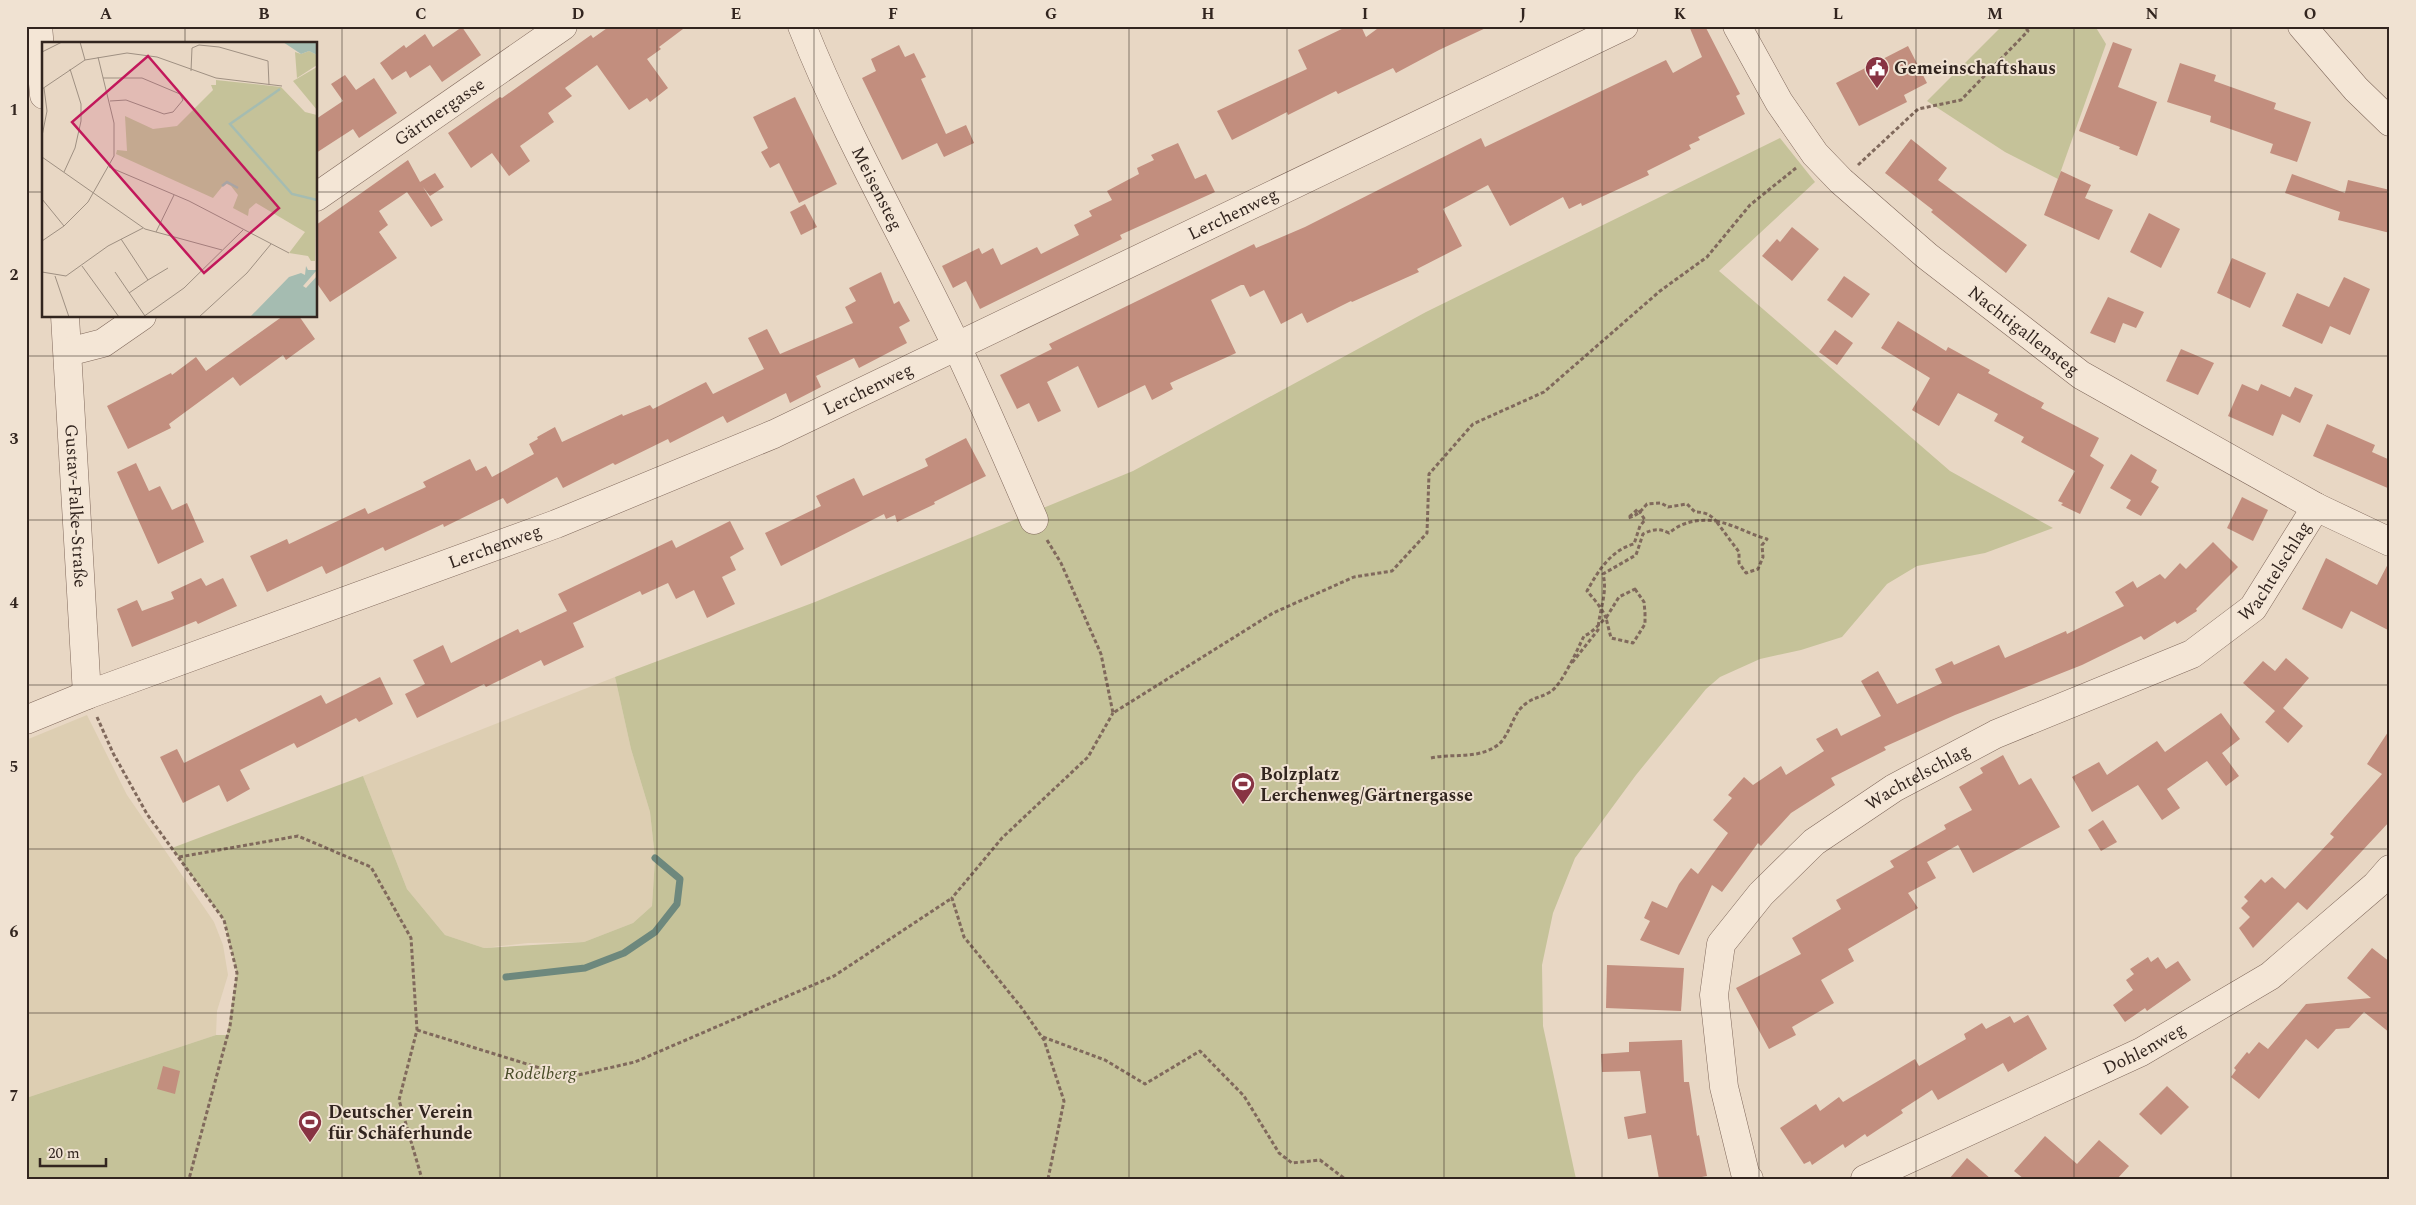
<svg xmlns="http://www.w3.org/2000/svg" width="2416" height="1205" viewBox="0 0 2416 1205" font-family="Spectral,serif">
<rect width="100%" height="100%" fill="#e8d7c4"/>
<g fill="#ddceb2">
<polygon points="615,677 631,749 650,812 655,858 652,906 633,923 584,942 528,943 484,948 445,935 407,889 363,776"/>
<polygon points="87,715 127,795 214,922 223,945 228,975 217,1011 216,1035 26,1098 26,740"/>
</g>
<g fill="#c5c299">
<polygon points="2002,26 2095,26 2106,44 2058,179 2005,152 1927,101"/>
<polygon points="1780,138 1815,182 1719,271 1950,471 2053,528 1985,553 1917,566 1887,584 1842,637 1801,650 1760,659 1720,677 1706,689 1636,775 1575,858 1553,913 1542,965 1543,1026 1576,1179 26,1179 26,1098 216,1035 227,1035 237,973 224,920 172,848 363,776 407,889 445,935 484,948 584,942 633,923 652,906 655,858 650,812 631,749 615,677 815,602 1133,471 1426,312"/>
</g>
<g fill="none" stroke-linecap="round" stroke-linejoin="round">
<polyline stroke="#6d887d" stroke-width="7" points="506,977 585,968 624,953 655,932 677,904 680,879 655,858"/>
</g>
<g fill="#c28e7e">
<polygon points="610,26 687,26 659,47 661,49 647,59 668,88 650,102 647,98 629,110 597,65 565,88 572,96 548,113 554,122 520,146 530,161 509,176 492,153 471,168 448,133 500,97 502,98 591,35 593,38"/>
<polygon points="1348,26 1361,26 1366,37 1381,26 1490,26 1439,50 1396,73 1393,68 1338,94 1336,91 1288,115 1287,112 1232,140 1217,111 1307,69 1298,50"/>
<polygon points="1689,26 1705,26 1740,94 1736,96 1745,114 1698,137 1700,140 1689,145 1691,149 1647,171 1649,175 1582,206 1581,203 1569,209 1563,197 1510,226 1488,185 1443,209 1462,246 1417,269 1419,272 1352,302 1351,301 1307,323 1302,313 1281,324 1264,290 1250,297 1244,285 1241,285 1211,300 1236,353 1170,383 1173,389 1152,400 1145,385 1098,408 1078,366 1047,382 1061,411 1038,422 1029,403 1017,409 1000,375 1052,349 1049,344 1254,244 1256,248 1305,227 1481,138 1485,147 1666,60 1673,73 1702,57"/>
<polygon points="462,27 481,55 442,82 430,65 410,78 406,71 392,80 380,63 404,45 406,48 425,34 433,47"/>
<polygon points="2113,42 2132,49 2118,87 2157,102 2137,156 2119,149 2120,147 2079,131"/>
<polygon points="899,45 905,57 914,53 926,77 921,79 946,134 966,125 974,143 944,157 937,143 902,160 862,78 876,71 871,59"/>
<polygon points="1908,46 1927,83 1904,95 1907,102 1859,126 1836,83"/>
<polygon points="2180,63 2216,75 2214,81 2276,103 2274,109 2311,122 2297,162 2270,153 2273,144 2210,122 2211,116 2167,102"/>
<polygon points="345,75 356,90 374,78 397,113 359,138 353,129 316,153 316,119 343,101 331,84"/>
<polygon points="795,97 837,184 799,203 779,163 770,168 761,152 768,148 753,117"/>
<polygon points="1911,139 1947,168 1938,180 2027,245 2006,273 1931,212 1933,210 1885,173"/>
<polygon points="1178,143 1195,179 1206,174 1215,192 1120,235 1122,239 980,309 966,281 953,288 942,266 979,248 982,254 993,248 1001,265 1037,247 1041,254 1079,235 1074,225 1092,216 1089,211 1112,200 1107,191 1139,174 1137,168 1154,160 1151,155"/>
<polygon points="408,160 420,182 435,173 444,187 430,196 423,187 443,220 431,227 407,192 379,211 388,225 379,232 397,258 330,302 316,282 316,225"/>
<polygon points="2061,171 2091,185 2085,198 2113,210 2099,240 2044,215"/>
<polygon points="2292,174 2345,193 2348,180 2390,190 2390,233 2338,220 2340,212 2285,193"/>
<polygon points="805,204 817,227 801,235 790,212"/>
<polygon points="2149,213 2180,229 2161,268 2130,252"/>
<polygon points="1792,227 1819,249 1792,281 1762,256 1777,239 1780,242"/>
<polygon points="2232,258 2266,273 2250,308 2217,293"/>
<polygon points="881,272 894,304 899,301 910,321 899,327 907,343 859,368 854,358 816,376 821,387 790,403 786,393 727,423 723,416 670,443 668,439 615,465 613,463 563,488 557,477 507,504 503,498 444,527 443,524 385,551 383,547 326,574 322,566 267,592 250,556 287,539 289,544 365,508 368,514 426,487 423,482 470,459 476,471 486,466 492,477 534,454 529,444 538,439 537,437 555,427 562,442 622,414 623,416 650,405 653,409 706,382 713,394 764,369 748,338 767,329 780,354 853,323 845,307 856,301 849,288"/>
<polygon points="1844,276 1870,294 1852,318 1827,300"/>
<polygon points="2344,277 2370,289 2350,335 2330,326 2322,344 2282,326 2297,293 2329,307"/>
<polygon points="2108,297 2144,312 2136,328 2123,323 2115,343 2090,333"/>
<polygon points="283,316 299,316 315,339 286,360 283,355 240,386 233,377 169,424 171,428 128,449 107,406 171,373 172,375 196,357 206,371"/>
<polygon points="1898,321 1946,351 1948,347 1990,370 1988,373 2044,403 2041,408 2099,438 2090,456 2104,465 2080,514 2061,505 2063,503 2058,501 2075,471 2021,442 2024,437 1994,421 1998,414 1958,393 1939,426 1912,410 1930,378 1881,348"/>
<polygon points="1835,330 1853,343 1837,365 1819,352"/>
<polygon points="2181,349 2214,363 2198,395 2166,381"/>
<polygon points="2242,384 2258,391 2261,384 2290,397 2295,387 2313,395 2300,423 2282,414 2273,436 2228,416"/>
<polygon points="2327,424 2375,445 2372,452 2390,460 2390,489 2313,456"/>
<polygon points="966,438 986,476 934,502 935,504 897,522 895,515 886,519 884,514 781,566 765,533 821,506 816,496 854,478 863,496 928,466 925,459"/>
<polygon points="2131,454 2157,470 2151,482 2159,487 2141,516 2126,508 2131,500 2110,488"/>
<polygon points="136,463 149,491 160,486 172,510 187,503 204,542 158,564 117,472"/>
<polygon points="2242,497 2268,510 2253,541 2227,528"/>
<polygon points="730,521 744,549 730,557 736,570 722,577 735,604 707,618 694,590 676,599 668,583 642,595 640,591 573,623 584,647 544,666 541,660 486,687 484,684 417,718 405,694 425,684 413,660 443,645 451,663 518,629 520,633 567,611 558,594 672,540 676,548"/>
<polygon points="2213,542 2238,567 2196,609 2197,611 2177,624 2175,621 2144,640 2141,636 2082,665 1955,715 1884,747 1886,750 1831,778 1835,785 1791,813 1761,846 1758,843 1722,892 1712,885 1679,955 1640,940 1650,921 1644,918 1652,901 1667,908 1679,884 1691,868 1698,874 1728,833 1713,820 1732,798 1728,795 1744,777 1753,785 1781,766 1786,775 1824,751 1816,739 1837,728 1841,736 1881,716 1861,681 1878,671 1897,704 1942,683 1935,669 1952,661 1954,665 1999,645 2005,658 2066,631 2067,634 2124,606 2115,592 2133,581 2137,588 2160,574 2165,579 2180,563 2186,569"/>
<polygon points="2326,558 2377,585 2390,560 2390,631 2351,611 2342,629 2302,609"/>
<polygon points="201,578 206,586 223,578 237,606 198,624 196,621 132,647 117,609 137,600 142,611 174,599 171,592"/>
<polygon points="2286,658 2309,678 2283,708 2303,726 2288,743 2265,722 2275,711 2243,683 2263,661 2275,671"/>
<polygon points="380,677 393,704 359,722 356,718 297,748 294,743 240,770 250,789 227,802 219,785 183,803 160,757 177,749 184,763 321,695 326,704"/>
<polygon points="2221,713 2240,739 2222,753 2239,776 2226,786 2207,761 2167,789 2180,808 2162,820 2138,785 2092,812 2072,777 2099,762 2107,775 2157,741 2165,752"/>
<polygon points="2390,729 2390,821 2307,910 2298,902 2253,948 2239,928 2250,917 2241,908 2248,901 2244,897 2261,879 2265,883 2272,877 2285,889 2334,837 2330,834 2382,774 2367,764"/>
<polygon points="2003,755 2019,785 2031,778 2060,827 1973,873 1958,845 1927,862 1936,878 1908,893 1918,908 1848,949 1854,961 1821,980 1834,1003 1792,1027 1796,1035 1769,1049 1736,988 1801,954 1792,938 1841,909 1836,900 1894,867 1890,861 1946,829 1944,825 1972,810 1959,787 1983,773 1980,768"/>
<polygon points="2103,820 2117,842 2101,851 2088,830"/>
<polygon points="2372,948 2390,962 2390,1033 2364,1012 2349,1028 2336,1029 2318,1049 2306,1039 2259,1099 2231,1077 2236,1070 2234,1068 2247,1052 2249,1054 2259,1042 2268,1049 2306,1004 2371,998 2347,978"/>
<polygon points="2148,957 2151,962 2158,957 2166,969 2178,961 2191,980 2147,1011 2145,1008 2125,1022 2113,1005 2133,990 2126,980 2134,974 2130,969"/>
<polygon points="1607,965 1684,968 1681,1011 1606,1008"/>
<polygon points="2028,1015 2047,1049 2008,1072 2003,1063 1938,1100 1932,1090 1901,1110 1903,1113 1867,1137 1865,1134 1845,1148 1843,1144 1812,1165 1810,1161 1804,1164 1780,1128 1816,1104 1820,1111 1839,1097 1843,1102 1915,1059 1919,1066 1966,1039 1964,1034 1982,1023 1986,1029 2010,1016 2014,1023"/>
<polygon points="1682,1040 1684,1082 1689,1082 1697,1136 1699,1135 1707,1176 1691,1179 1659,1179 1651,1135 1628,1139 1624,1117 1646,1113 1640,1071 1602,1072 1601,1054 1629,1052 1629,1042"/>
<polygon points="163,1066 180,1071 175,1094 157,1089"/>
<polygon points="2167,1086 2189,1107 2161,1135 2139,1114"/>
<polygon points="2045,1136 2077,1164 2099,1140 2129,1166 2117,1179 2024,1179 2014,1171"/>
<polygon points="1967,1158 1991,1179 1949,1179"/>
</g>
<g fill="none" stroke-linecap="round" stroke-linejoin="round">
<g stroke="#80695c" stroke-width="29">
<g id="minor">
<polyline points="38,26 44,95"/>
<path id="s1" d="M802,26C846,137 906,240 957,347C984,404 1009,462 1034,520"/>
<path id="s2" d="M1737,26L1779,102L1815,154L1841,181L1927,256L2081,375L2316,507L2390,542"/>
<polyline points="2302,26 2356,89 2390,122"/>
<path id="s3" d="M316,197L563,26"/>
<path id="s4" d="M65,316L87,695"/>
<polyline points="68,352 103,343 142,316"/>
<path id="s5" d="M26,720L87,695L556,524L774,434L1624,26"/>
<path id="s6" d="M1749,1179L1746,1177L1724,1087L1714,995L1721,944L1761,894L1814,842L1894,788L1996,734L2192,654L2253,608L2316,507"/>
<path id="s7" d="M1865,1179L2141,1052L2270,976L2376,885L2390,869"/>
</g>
</g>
<g stroke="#80695c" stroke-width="3" stroke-dasharray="4 2.5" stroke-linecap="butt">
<polyline points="1858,165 1918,109 1961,100 2028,31 2024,26"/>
<path d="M1716,521C1735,525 1749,534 1767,539L1762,545L1763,557L1758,569L1746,573L1739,563V552Z"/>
<polyline points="1047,540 1061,563 1101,654 1113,713 1273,613 1354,577 1392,571 1427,533 1429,474 1473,424 1544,392 1660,291 1707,257 1750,205 1796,168"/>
<polygon points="1635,589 1644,602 1645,613 1645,624 1633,643 1611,638 1606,618 1619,597"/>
<polyline points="97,717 113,753 147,814 224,920 237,973 230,1026 189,1179"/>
<path d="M1431,758C1453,753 1477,760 1498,745C1508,737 1512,719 1520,709C1531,697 1538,699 1550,692C1562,685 1577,650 1584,636C1592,633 1599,624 1606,618C1602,608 1594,599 1587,591C1598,571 1611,550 1634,544L1640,526L1645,520L1638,509L1628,518C1638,515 1641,511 1647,504L1661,503L1668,507L1687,504L1695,512C1704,512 1710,514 1716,521C1699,519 1683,521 1669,533C1659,528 1653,529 1643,534L1636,555L1603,574C1608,594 1599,610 1598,630L1571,664"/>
<polyline points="179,857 298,836 371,867 411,938 417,1030 399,1100 422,1179"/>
<polyline points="417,1030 569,1077 635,1062 834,976 952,898"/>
<polyline points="1043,1037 1105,1060 1145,1084 1200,1051 1244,1096 1279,1153 1292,1163 1320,1160 1345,1179"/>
<polyline points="1048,1179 1064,1101 1044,1040 1021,1007 964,937 952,898 1002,838 1088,757 1113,713"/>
</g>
<use href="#minor" stroke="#f4e6d6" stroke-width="28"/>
</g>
<path fill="none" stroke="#32251f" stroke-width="1" stroke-opacity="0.55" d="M185,26V44M342,26V1179M500,26V1179M657,26V1179M814,26V1179M972,26V1179M1129,26V1179M1287,26V1179M1444,26V1179M1602,26V1179M1759,26V1179M1916,26V1179M2074,26V1179M2231,26V1179M26,192H44M316,192H2390M185,316V1179M26,356H2390M26,520H2390M26,685H2390M26,849H2390M26,1013H2390"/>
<defs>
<g id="civic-pin" transform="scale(1.25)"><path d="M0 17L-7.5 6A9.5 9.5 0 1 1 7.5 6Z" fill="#883443" stroke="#f0e2d2"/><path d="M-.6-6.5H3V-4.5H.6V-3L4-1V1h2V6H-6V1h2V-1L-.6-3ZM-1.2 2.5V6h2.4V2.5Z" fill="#fff"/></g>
<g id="stadium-pin" transform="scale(1.25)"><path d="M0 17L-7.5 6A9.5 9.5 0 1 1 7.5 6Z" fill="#883443" stroke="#f0e2d2"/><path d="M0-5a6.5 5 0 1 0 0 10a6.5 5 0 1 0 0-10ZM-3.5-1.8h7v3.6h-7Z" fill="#fff"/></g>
</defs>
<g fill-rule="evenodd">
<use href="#civic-pin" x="1877" y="68"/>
<use href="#stadium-pin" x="1243" y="784"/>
<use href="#stadium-pin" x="310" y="1122"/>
</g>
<g text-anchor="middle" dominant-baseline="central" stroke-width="4" stroke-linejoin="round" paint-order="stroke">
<g font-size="18" font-weight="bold" fill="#32251f" stroke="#f0e2d2" text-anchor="start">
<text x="1894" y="68">Gemeinschaftshaus</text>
<text x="1260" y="774">Bolzplatz<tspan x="1260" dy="21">Lerchenweg/Gärtnergasse</tspan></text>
<text x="328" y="1112">Deutscher Verein<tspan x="328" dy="21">für Schäferhunde</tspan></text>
</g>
<g font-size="18" fill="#32251f" stroke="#f0e2d2">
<text stroke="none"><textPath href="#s3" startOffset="150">Gärtnergasse</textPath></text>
<text stroke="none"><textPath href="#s1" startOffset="179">Meisensteg</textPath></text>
<text stroke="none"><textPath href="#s5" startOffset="1310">Lerchenweg</textPath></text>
<text stroke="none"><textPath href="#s2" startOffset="424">Nachtigallensteg</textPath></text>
<text stroke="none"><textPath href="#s5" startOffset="905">Lerchenweg</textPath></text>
<text stroke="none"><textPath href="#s4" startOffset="190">Gustav-Falke-Straße</textPath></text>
<text stroke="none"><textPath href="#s5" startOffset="500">Lerchenweg</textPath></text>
<text stroke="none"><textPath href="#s6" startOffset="921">Wachtelschlag</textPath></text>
<text stroke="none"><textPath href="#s6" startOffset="501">Wachtelschlag</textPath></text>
<text stroke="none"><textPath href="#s7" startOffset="308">Dohlenweg</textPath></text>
</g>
<g font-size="18" font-style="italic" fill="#494c28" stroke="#f0e2d2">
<text x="540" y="1073">Rodelberg</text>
</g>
</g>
<g transform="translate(42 42)">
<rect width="275" height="275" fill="#e8d7c4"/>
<path d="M267,9L275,13V23L255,36L253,10L259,12ZM275,25V68L251,39ZM174,38L239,45L263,70L275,73L273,219H269L266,214L247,211L263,190L214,161L207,167L206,174L191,166L196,153L189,144L183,141L171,156L74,112L75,108L85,109L83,74L111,87L135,84L171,48L169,43H174Z" fill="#c5c299"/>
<path d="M241,0H275V13L267,9L259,12ZM264,224L266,228H275L261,244L264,246L275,234V275H208L247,235L259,231L263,233Z" fill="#a5bcb1"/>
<path fill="none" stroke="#a5bcb1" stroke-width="2.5" d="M238,47L188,82L250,152L275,158M180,144L185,140L196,146"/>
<path fill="none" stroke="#9f9082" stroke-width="1" d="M38,0L43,18M0,10L20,0M149,29L150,6L157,3L177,5L226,19L227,43M61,36H100L138,52L141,58L131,70L122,72L84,58L68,59M0,47L43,18L85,11L115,15L174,36L240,44M0,94L5,69L2,46M0,115L103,187L180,208M67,125L147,159L247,211M22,130L33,106L39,79V62L28,27M0,157L22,184M114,190L132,153M79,197L106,238L87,251M0,199L22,184L46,160L72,114V81L56,15M40,224L77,275M0,230L24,234L66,204L101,186M73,230L103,274M13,234L27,275M106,238L126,226M101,275L142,246L201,188M157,275L205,231L229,202"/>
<path fill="#c2185b" fill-opacity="0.15" stroke="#c2185b" stroke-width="2.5" d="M106,14L237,166L162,231L30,80Z"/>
<rect width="275" height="275" fill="none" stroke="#32251f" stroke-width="2.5"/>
</g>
<rect width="2416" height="1205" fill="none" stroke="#f0e2d2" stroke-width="55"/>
<path d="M40 1158v8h66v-8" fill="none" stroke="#32251f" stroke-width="2.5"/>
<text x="48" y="1158" font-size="15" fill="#32251f" stroke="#f0e2d2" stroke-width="4" paint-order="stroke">20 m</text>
<rect x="28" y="28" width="2360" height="1150" fill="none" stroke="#32251f" stroke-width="2"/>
<g font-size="16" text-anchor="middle" font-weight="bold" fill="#32251f">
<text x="106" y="19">A</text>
<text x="264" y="19">B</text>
<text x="421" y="19">C</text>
<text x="578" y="19">D</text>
<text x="736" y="19">E</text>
<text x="893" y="19">F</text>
<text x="1051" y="19">G</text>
<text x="1208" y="19">H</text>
<text x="1365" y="19">I</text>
<text x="1523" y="19">J</text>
<text x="1680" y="19">K</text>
<text x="1838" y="19">L</text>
<text x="1995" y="19">M</text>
<text x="2152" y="19">N</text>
<text x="2310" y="19">O</text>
<text x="14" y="115">1</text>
<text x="14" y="280">2</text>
<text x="14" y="444">3</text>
<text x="14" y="608">4</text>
<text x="14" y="772">5</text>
<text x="14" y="937">6</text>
<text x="14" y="1101">7</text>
</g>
</svg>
